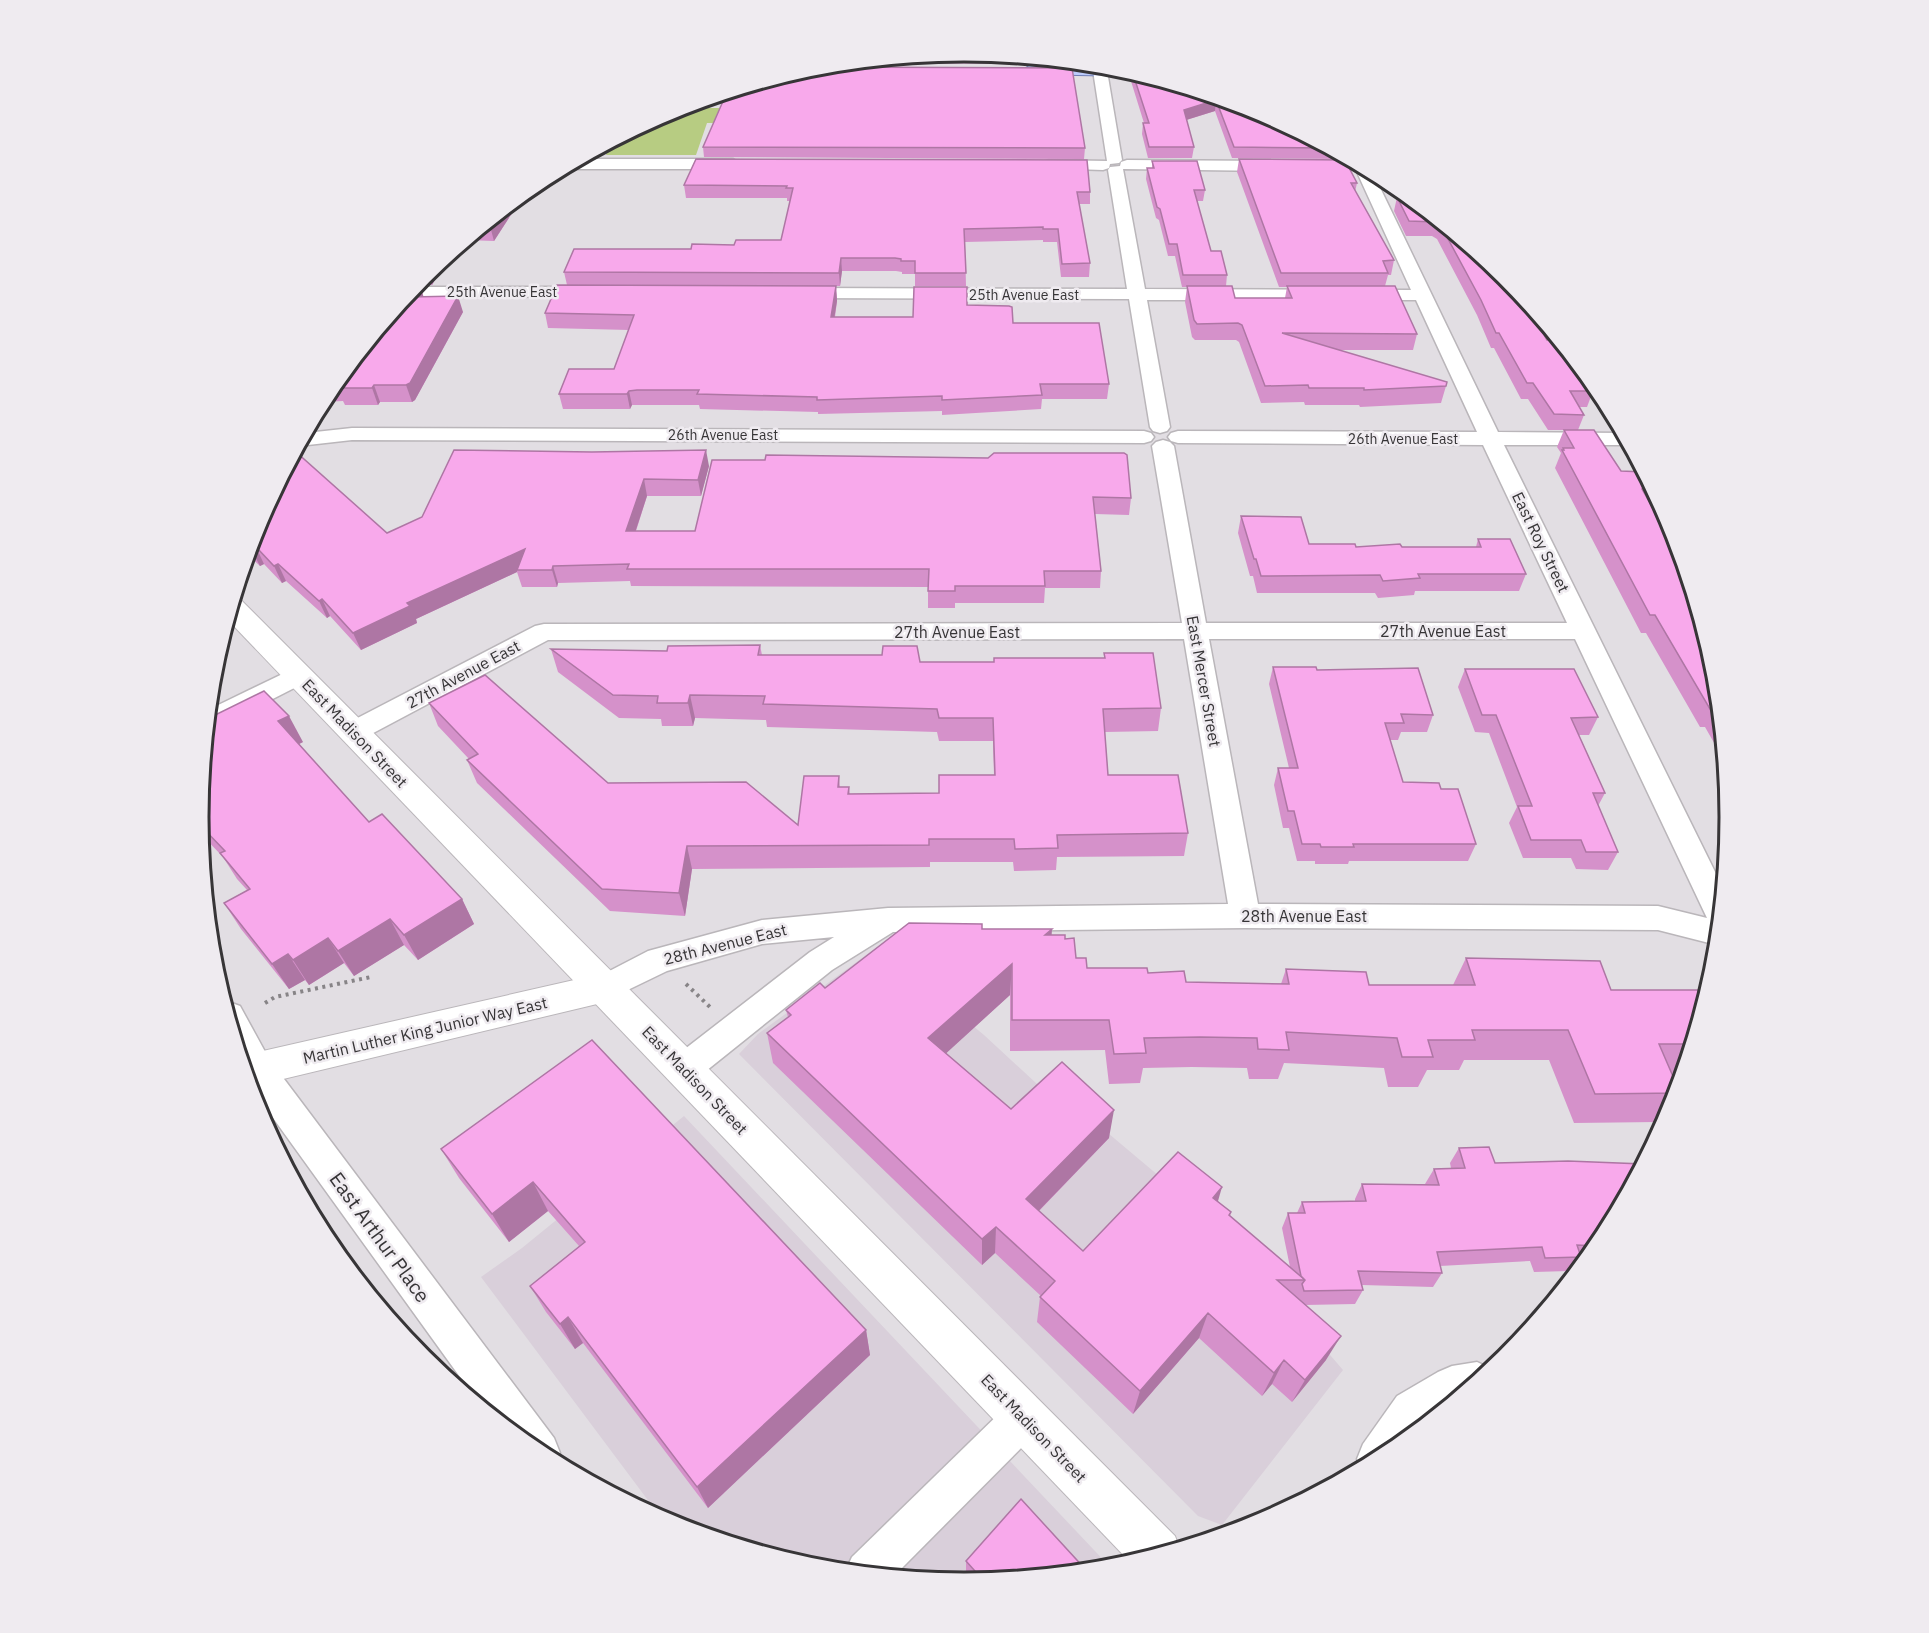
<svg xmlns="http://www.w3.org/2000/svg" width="1929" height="1633" viewBox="0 0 1929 1633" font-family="'IBM Plex Sans',sans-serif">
<rect width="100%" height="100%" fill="#e2dee3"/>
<g fill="#d9cfda">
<polygon points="877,947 984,1035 1050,1096 1058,1091 1222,1229 1343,1370 1222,1525 1198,1516 739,1054 758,1034"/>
<polygon points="684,1116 1111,1568 964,1582 815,1567 671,1524 662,1519 481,1277 522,1248"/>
</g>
<polygon fill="#b7cc82" points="676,108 737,108 732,123 707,123 696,155 606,155 612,141"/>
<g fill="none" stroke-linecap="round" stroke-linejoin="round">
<g stroke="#bab6ba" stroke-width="3">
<g id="minor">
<polygon points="1092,64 1106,65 1122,160 1119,163 1110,164 1109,168 1103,170 1043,168 1041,165 1043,162 1049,160 1107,161"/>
<polygon points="578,159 733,159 741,164 733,169 570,169 564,167"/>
<path d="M1127,160L1278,161L1286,166L1278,171L1123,169L1145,289L1411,290L1356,170L1363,166L1372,171L1498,432L1623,433L1630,445H1504L1723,888L1717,945L1658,930L1245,928L893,932L832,970L696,1079L684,1084L672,1079L667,1069L672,1059L810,952L834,937L762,944L667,971L605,1001L594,997L589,988L594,979L648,951L762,920L888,908L1228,904L1184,639L548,640L362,739L353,741L344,739L340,732L344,725L535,626L544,624L1182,623L1152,446L1156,442L1163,440L1170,442L1174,446L1206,623H1567L1483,445L1178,443L1171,441L1168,437L1171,433L1178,431L1477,432L1416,300H1147L1170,427L1167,431L1160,433L1153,431L1150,427L1129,299L799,298L793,297L790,293L793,289L799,288L1127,289L1108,170L1110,167L1120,166L1121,162ZM1209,639H1575L1707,918L1658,906L1258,904Z"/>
<polygon points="414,287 594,287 600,288 603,292 600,296 594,297 406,296"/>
<polygon points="352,428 1144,431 1151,433 1154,437 1151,441 1144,443 352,440 299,446 306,433"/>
<polygon points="299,666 308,669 312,675 308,681 218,727 208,729 210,709"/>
<polygon points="229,1002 240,1006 269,1059 554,1438 560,1453 556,1462 539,1453 478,1402 250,1086 225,1004"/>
<polygon points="1477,1362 1492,1369 1390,1453 1361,1468 1357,1459 1363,1444 1397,1396 1438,1372 1452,1366"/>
<polygon points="1024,1397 1038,1403 1044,1417 1038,1431 895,1575 846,1570 852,1557 1010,1403"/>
</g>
</g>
<g stroke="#bab6ba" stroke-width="2">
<polygon id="tertiary" points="605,973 618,977 623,988 618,999 250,1087 241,1056"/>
</g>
<g stroke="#bab6ba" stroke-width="2">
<polygon id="secondary" points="234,599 242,601 1175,1536 1179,1547 1130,1562 228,620"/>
</g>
<g stroke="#717eb4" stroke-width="2">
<polygon id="primary" points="1029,66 1116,66 1138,73 1131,76 1023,74 1021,71"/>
</g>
<g stroke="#878487" stroke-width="4" stroke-dasharray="3 4.5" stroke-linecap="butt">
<polyline points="686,984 711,1008"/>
<polyline points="265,1003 275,997 371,977"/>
</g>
<use href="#minor" fill="#fff" fill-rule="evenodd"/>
<use href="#tertiary" fill="#fff" fill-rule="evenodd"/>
<use href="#secondary" fill="#fff" fill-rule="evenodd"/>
<use href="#primary" fill="#bccafb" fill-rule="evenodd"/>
</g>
<g fill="#d591ca">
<polygon points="964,51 1069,61 1069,64 844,63"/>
<polygon points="810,67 1085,148 1084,159 704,157 703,147 726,95 720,95"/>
<polygon points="1131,71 1258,109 1337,152 1335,159 1232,158 1215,111 1186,120 1194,147 1192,158 1148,158 1142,134 1143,123 1144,123 1130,78"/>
<polygon points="696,159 1090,192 1090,204 1079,204 1090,263 1089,277 1061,277 1057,242 1043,242 1043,240 965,242 966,286 915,286 915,274 902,274 902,272 896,271 842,271 840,286 643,285 836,286 837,301 835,317 913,317 967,305 1013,323 1109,384 1107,399 1042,399 1041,409 942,415 942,411 818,414 818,412 700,409 699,405 632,405 630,409 563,409 559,394 614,369 629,330 548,328 545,313 567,285 564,272 691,249 781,240 790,201 787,201 787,198 686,198 684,185"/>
<polygon points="1239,159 1357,183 1355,192 1394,260 1391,275 1388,275 1385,286 1417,334 1413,350 1339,350 1446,386 1441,403 1360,407 1359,405 1305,405 1304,402 1261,403 1239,342 1236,340 1195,340 1192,337 1185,302 1187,287 1182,287 1175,256 1168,256 1159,220 1156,218 1146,179 1147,168 1152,168 1152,161 1205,190 1203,201 1197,201 1211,251 1227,275 1226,286 1235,298 1285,298 1287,287 1279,287 1237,172"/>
<polygon points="527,190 494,241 466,240"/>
<polygon points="1397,197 1411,197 1506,275 1547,340 1593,391 1587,407 1579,407 1584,415 1578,430 1621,471 1654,491 1646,497 1665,529 1673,529 1715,668 1725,762 1705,727 1700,727 1646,633 1641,633 1555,468 1561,453 1557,447 1564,430 1548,430 1528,399 1521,399 1494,348 1491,348 1477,315 1437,239 1432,236 1406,236 1394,211"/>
<polygon points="449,254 432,285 420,285 423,296 463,312 415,400 412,402 380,402 378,405 345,405 343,401 323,402 328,391 423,275"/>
<polygon points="712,460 1131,498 1129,515 1095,514 1101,571 1100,588 1045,588 1044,603 955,603 955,608 928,608 928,587 631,586 630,581 558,583 557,587 522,587 517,572 416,619 417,623 361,650 330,616 327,618 286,581 282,583 264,564 260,566 248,555 257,523 387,533 422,517 709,466 701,496 647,496 636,531 695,531"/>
<polygon points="1241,516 1309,544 1356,547 1476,547 1478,539 1526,574 1519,591 1415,591 1414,595 1378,598 1375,593 1257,593 1253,576 1250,576 1238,533"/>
<polygon points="760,645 762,655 920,662 994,662 1104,658 1104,653 1161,708 1158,731 1105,732 1108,775 1188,833 1184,856 1057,857 1056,870 1014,871 1013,862 930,862 930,867 692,869 685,916 610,911 477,783 467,760 469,759 438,726 429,703 608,783 798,825 839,776 840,787 849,787 850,794 939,793 994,775 993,741 939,741 937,732 767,727 766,720 695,718 693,726 662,726 661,719 619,718 558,672 551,649 667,651"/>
<polygon points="1273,667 1317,670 1433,715 1427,732 1401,732 1398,740 1390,740 1403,782 1441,789 1476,844 1468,861 1349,861 1348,864 1315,864 1315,861 1297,861 1289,828 1283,828 1274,785 1278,768 1289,768 1269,684"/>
<polygon points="1465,669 1598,717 1589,735 1579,735 1605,793 1598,806 1618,852 1608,870 1576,869 1571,858 1523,858 1509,823 1517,807 1489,733 1475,732 1458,687"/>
<polygon points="209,718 303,742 299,744 369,822 462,899 474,924 418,960 404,945 354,976 344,963 309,985 305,980 289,989 241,929 224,903 247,890 237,879 223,857 201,834 199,816"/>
<polygon points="982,929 1052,935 1065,939 1076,958 1087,968 1148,973 1186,982 1281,984 1286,969 1369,985 1453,985 1466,958 1611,990 1708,990 1683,1073 1672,1073 1678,1088 1675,1100 1657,1122 1574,1123 1549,1060 1464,1060 1459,1070 1427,1070 1418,1087 1388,1087 1384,1068 1284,1063 1278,1079 1249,1079 1247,1068 1192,1067 1143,1068 1140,1083 1109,1084 1105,1050 1010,1051 1010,995 946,1053 1011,1109 1109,1138 1039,1211 1083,1251 1218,1201 1231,1212 1230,1216 1290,1267 1282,1228 1288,1213 1297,1213 1302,1202 1355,1201 1355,1199 1362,1184 1425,1184 1434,1169 1451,1168 1450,1163 1459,1148 1495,1163 1601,1242 1586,1260 1579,1260 1569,1271 1534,1272 1530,1261 1440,1266 1442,1273 1433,1287 1362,1285 1363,1290 1355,1304 1305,1305 1326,1360 1292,1402 1272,1384 1262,1396 1199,1338 1133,1414 1037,1322 1040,1297 1041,1296 995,1253 982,1265 773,1063 767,1033 788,1017 786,1010 825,988"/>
<polygon points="592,1040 866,1330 870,1355 708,1508 583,1343 575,1349 546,1312 530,1286 579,1246 548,1211 509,1242 459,1178 441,1149"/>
<polygon points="966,1561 1086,1570 968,1582 966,1579"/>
</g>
<g fill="#ae76a4">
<polygon points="1216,100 1215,111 1183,121 1184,110"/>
<polygon points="527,190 494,241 490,226 498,214"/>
<polygon points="449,254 432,285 427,272"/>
<polygon points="841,258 842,271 840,286 839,273"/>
<polygon points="419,283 424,298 411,297"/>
<polygon points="836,286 837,301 832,332 831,317"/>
<polygon points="458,296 463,312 415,400 412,402 406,385"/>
<polygon points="374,385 380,402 378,405 372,388"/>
<polygon points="629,391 632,405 630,409 627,394"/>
<polygon points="706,450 709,466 701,496 698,480"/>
<polygon points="644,479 647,496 630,548 626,531"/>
<polygon points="1650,483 1654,491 1634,506 1642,489"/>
<polygon points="256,547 264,564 260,566 251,549"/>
<polygon points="525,549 517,570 517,572 416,619 417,623 361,650 353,633 407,603"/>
<polygon points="278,564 286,581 282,583 274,566"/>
<polygon points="553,566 558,583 557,587 552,570"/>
<polygon points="322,599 330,616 327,618 319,601"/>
<polygon points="690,695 695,718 693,726 688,703"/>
<polygon points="289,716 303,742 293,747 278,721"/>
<polygon points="687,846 692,869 685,916 679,893"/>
<polygon points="462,899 474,924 418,960 404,935"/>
<polygon points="390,919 404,945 354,976 338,951"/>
<polygon points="1052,929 1050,960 1045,935"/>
<polygon points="328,938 344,963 309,985 293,960"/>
<polygon points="288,954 305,980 289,989 272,964"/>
<polygon points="1012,964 1010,995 930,1068 928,1038"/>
<polygon points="1114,1110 1109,1138 1024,1226 1026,1199"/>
<polygon points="533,1182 548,1211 509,1242 492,1214"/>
<polygon points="1222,1187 1214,1215 1213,1198"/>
<polygon points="996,1227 995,1253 982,1265 982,1239"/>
<polygon points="1208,1313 1199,1338 1133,1414 1140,1391"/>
<polygon points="568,1317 583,1343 575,1349 560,1324"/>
<polygon points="866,1330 870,1355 708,1508 697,1487"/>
<polygon points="1341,1336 1326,1360 1292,1402 1305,1380"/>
<polygon points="1284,1360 1272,1384 1262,1396 1274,1373"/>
</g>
<g fill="#f8a9eb" stroke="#ae76a4" stroke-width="1.5">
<polygon points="964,51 990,53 941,53"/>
<polygon points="810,67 1072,68 1085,148 703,147 727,92"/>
<polygon points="1132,71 1258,109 1329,148 1234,147 1216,100 1184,110 1194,147 1149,147 1143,123 1149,123"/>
<polygon points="696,159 1087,160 1090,192 1077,192 1090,263 1062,264 1058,229 1043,229 1043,227 964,229 966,273 915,273 915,261 901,261 901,259 895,258 841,258 839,273 564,272 574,249 691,249 692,244 734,245 736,240 781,240 793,188 786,188 787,186 684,185"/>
<polygon points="1239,159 1345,160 1357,183 1351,183 1394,260 1383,261 1388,273 1281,273"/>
<polygon points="1152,161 1197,161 1205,190 1194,190 1211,251 1221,251 1227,275 1183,275 1177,244 1169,244 1160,209 1157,207 1147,168 1154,168"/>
<polygon points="1397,197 1411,197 1506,275 1516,287 1547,340 1559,340 1572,356 1593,391 1570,391 1584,415 1554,414 1533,383 1527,383 1499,333 1496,333 1481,300 1440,224 1436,222 1409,221"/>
<polygon points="498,214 490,226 483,226"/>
<polygon points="417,283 419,283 411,297 458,296 410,383 406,385 374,385 372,388 338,388 341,385 333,385"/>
<polygon points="557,285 836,286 831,317 913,317 914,287 967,287 967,305 1009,306 1012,307 1013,323 1099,323 1109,384 1040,384 1042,395 942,400 942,396 817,400 817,397 697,394 699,390 637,390 629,391 627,394 559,394 569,369 614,369 634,315 545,313"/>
<polygon points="1187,286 1232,286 1235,298 1292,298 1287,286 1395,286 1417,334 1282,333 1447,382 1446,386 1364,390 1364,388 1309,388 1308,385 1265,386 1242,325 1238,323 1197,324 1194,320"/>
<polygon points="1564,430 1594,430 1621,471 1644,472 1650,483 1642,489 1665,529 1673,529 1682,556 1679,556 1684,566 1715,668 1720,718 1715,709 1710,709 1655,615 1650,615 1562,450 1564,450 1563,448 1574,448"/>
<polygon points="454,450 592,452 706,450 698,480 644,479 626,531 695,531 712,460 765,460 766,455 988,458 994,453 1124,453 1127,455 1131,498 1093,497 1101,571 1044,571 1045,586 955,586 955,591 928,591 929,569 627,569 629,564 553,566 552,570 517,570 525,549 407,603 410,606 353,633 322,599 319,601 278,564 274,566 256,547 251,549 250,548 257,523 296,452 387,533 422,517"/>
<polygon points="1241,516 1301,517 1309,544 1355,544 1356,547 1400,544 1402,547 1481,547 1478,539 1510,539 1526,574 1418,574 1420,578 1383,581 1380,575 1261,576 1256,559 1254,559"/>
<polygon points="760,645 758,655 882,655 883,646 917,646 920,662 994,662 994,658 1105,658 1104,653 1153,653 1161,708 1103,709 1108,775 1178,775 1188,833 1057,835 1058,848 1015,849 1014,839 929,839 929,845 687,846 679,893 602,889 467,760 478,754 429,703 485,675 608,783 746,782 798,825 804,776 839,776 838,787 849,787 848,794 939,793 939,775 995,775 993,718 939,718 937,709 763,704 765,696 690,695 688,703 657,703 658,696 613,695 551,649 667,651 668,646"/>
<polygon points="1273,667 1316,667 1317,670 1418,668 1433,715 1401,714 1404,723 1385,723 1403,782 1439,783 1441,789 1458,789 1476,844 1353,844 1354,847 1321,847 1320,844 1302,844 1294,811 1288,811 1278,768 1298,768"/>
<polygon points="1465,669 1574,669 1598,717 1571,718 1605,793 1593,793 1618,852 1586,852 1581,840 1531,840 1518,806 1532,806 1496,715 1482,715"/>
<polygon points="264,691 289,716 278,721 369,822 382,814 462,899 404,935 390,919 338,951 328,938 293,960 288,954 272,964 224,903 250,889 220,853 225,851 200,825 199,816 209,718"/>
<polygon points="909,923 982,924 982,929 1052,929 1045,935 1065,935 1065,939 1074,938 1076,958 1086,958 1087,968 1147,968 1148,973 1184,971 1186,982 1289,984 1286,969 1366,972 1369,985 1475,985 1466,958 1600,961 1611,990 1708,990 1692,1044 1659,1044 1678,1088 1677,1093 1595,1094 1568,1030 1472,1030 1475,1040 1428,1040 1433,1057 1402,1057 1397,1038 1286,1032 1289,1050 1258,1049 1257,1038 1200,1037 1144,1038 1146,1053 1114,1054 1109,1020 1012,1020 1012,964 928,1038 1011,1109 1062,1062 1114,1110 1026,1199 1083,1251 1178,1152 1222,1187 1213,1198 1231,1212 1229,1215 1305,1280 1277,1280 1341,1336 1305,1380 1284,1360 1274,1373 1208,1313 1140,1391 1040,1297 1055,1281 996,1227 982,1239 767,1033 791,1015 786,1010 820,983 825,988"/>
<polygon points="592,1040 866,1330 697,1487 568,1317 560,1324 530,1286 585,1242 533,1182 492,1214 441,1149"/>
<polygon points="1489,1147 1495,1163 1568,1161 1643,1164 1601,1242 1598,1246 1577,1245 1581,1257 1545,1258 1542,1247 1437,1252 1442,1273 1358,1271 1363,1290 1304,1291 1302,1284 1305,1280 1301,1276 1288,1213 1305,1213 1302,1202 1366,1201 1362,1184 1439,1185 1434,1169 1465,1168 1459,1148"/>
<polygon points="1021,1499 1086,1570 983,1580 966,1561"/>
</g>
<g text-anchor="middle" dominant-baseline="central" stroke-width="5" stroke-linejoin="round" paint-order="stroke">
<g font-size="14" fill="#373537" stroke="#efebf0">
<text x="502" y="292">25th Avenue East</text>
<text x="1024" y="295">25th Avenue East</text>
<text x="723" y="435">26th Avenue East</text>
<text x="1403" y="439">26th Avenue East</text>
</g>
<g font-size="16" fill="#373537" stroke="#efebf0">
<text transform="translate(1541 542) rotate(64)">East Roy Street</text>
<text x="1443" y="631">27th Avenue East</text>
<text x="957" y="632">27th Avenue East</text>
<text transform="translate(463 674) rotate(-28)">27th Avenue East</text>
<text transform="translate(1204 681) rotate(80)">East Mercer Street</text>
<text transform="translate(355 733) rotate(46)">East Madison Street</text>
<text x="1304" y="916">28th Avenue East</text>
<text transform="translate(725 944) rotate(-14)">28th Avenue East</text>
<text transform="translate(425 1030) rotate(-13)">Martin Luther King Junior Way East</text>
<text transform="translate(695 1080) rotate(46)">East Madison Street</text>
<text transform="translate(1034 1428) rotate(46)">East Madison Street</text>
</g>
<g font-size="20" fill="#373537" stroke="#efebf0">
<text transform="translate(380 1237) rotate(54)">East Arthur Place</text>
</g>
</g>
<path d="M0 0H1929V1633H0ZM209 817a755 755 0 1 1 1510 0a755 755 0 1 1-1510 0Z" fill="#efebf0" fill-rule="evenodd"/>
<path fill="none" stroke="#373537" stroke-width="3" d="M209 817a755 755 0 1 1 1510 0a755 755 0 1 1-1510 0Z"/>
</svg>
